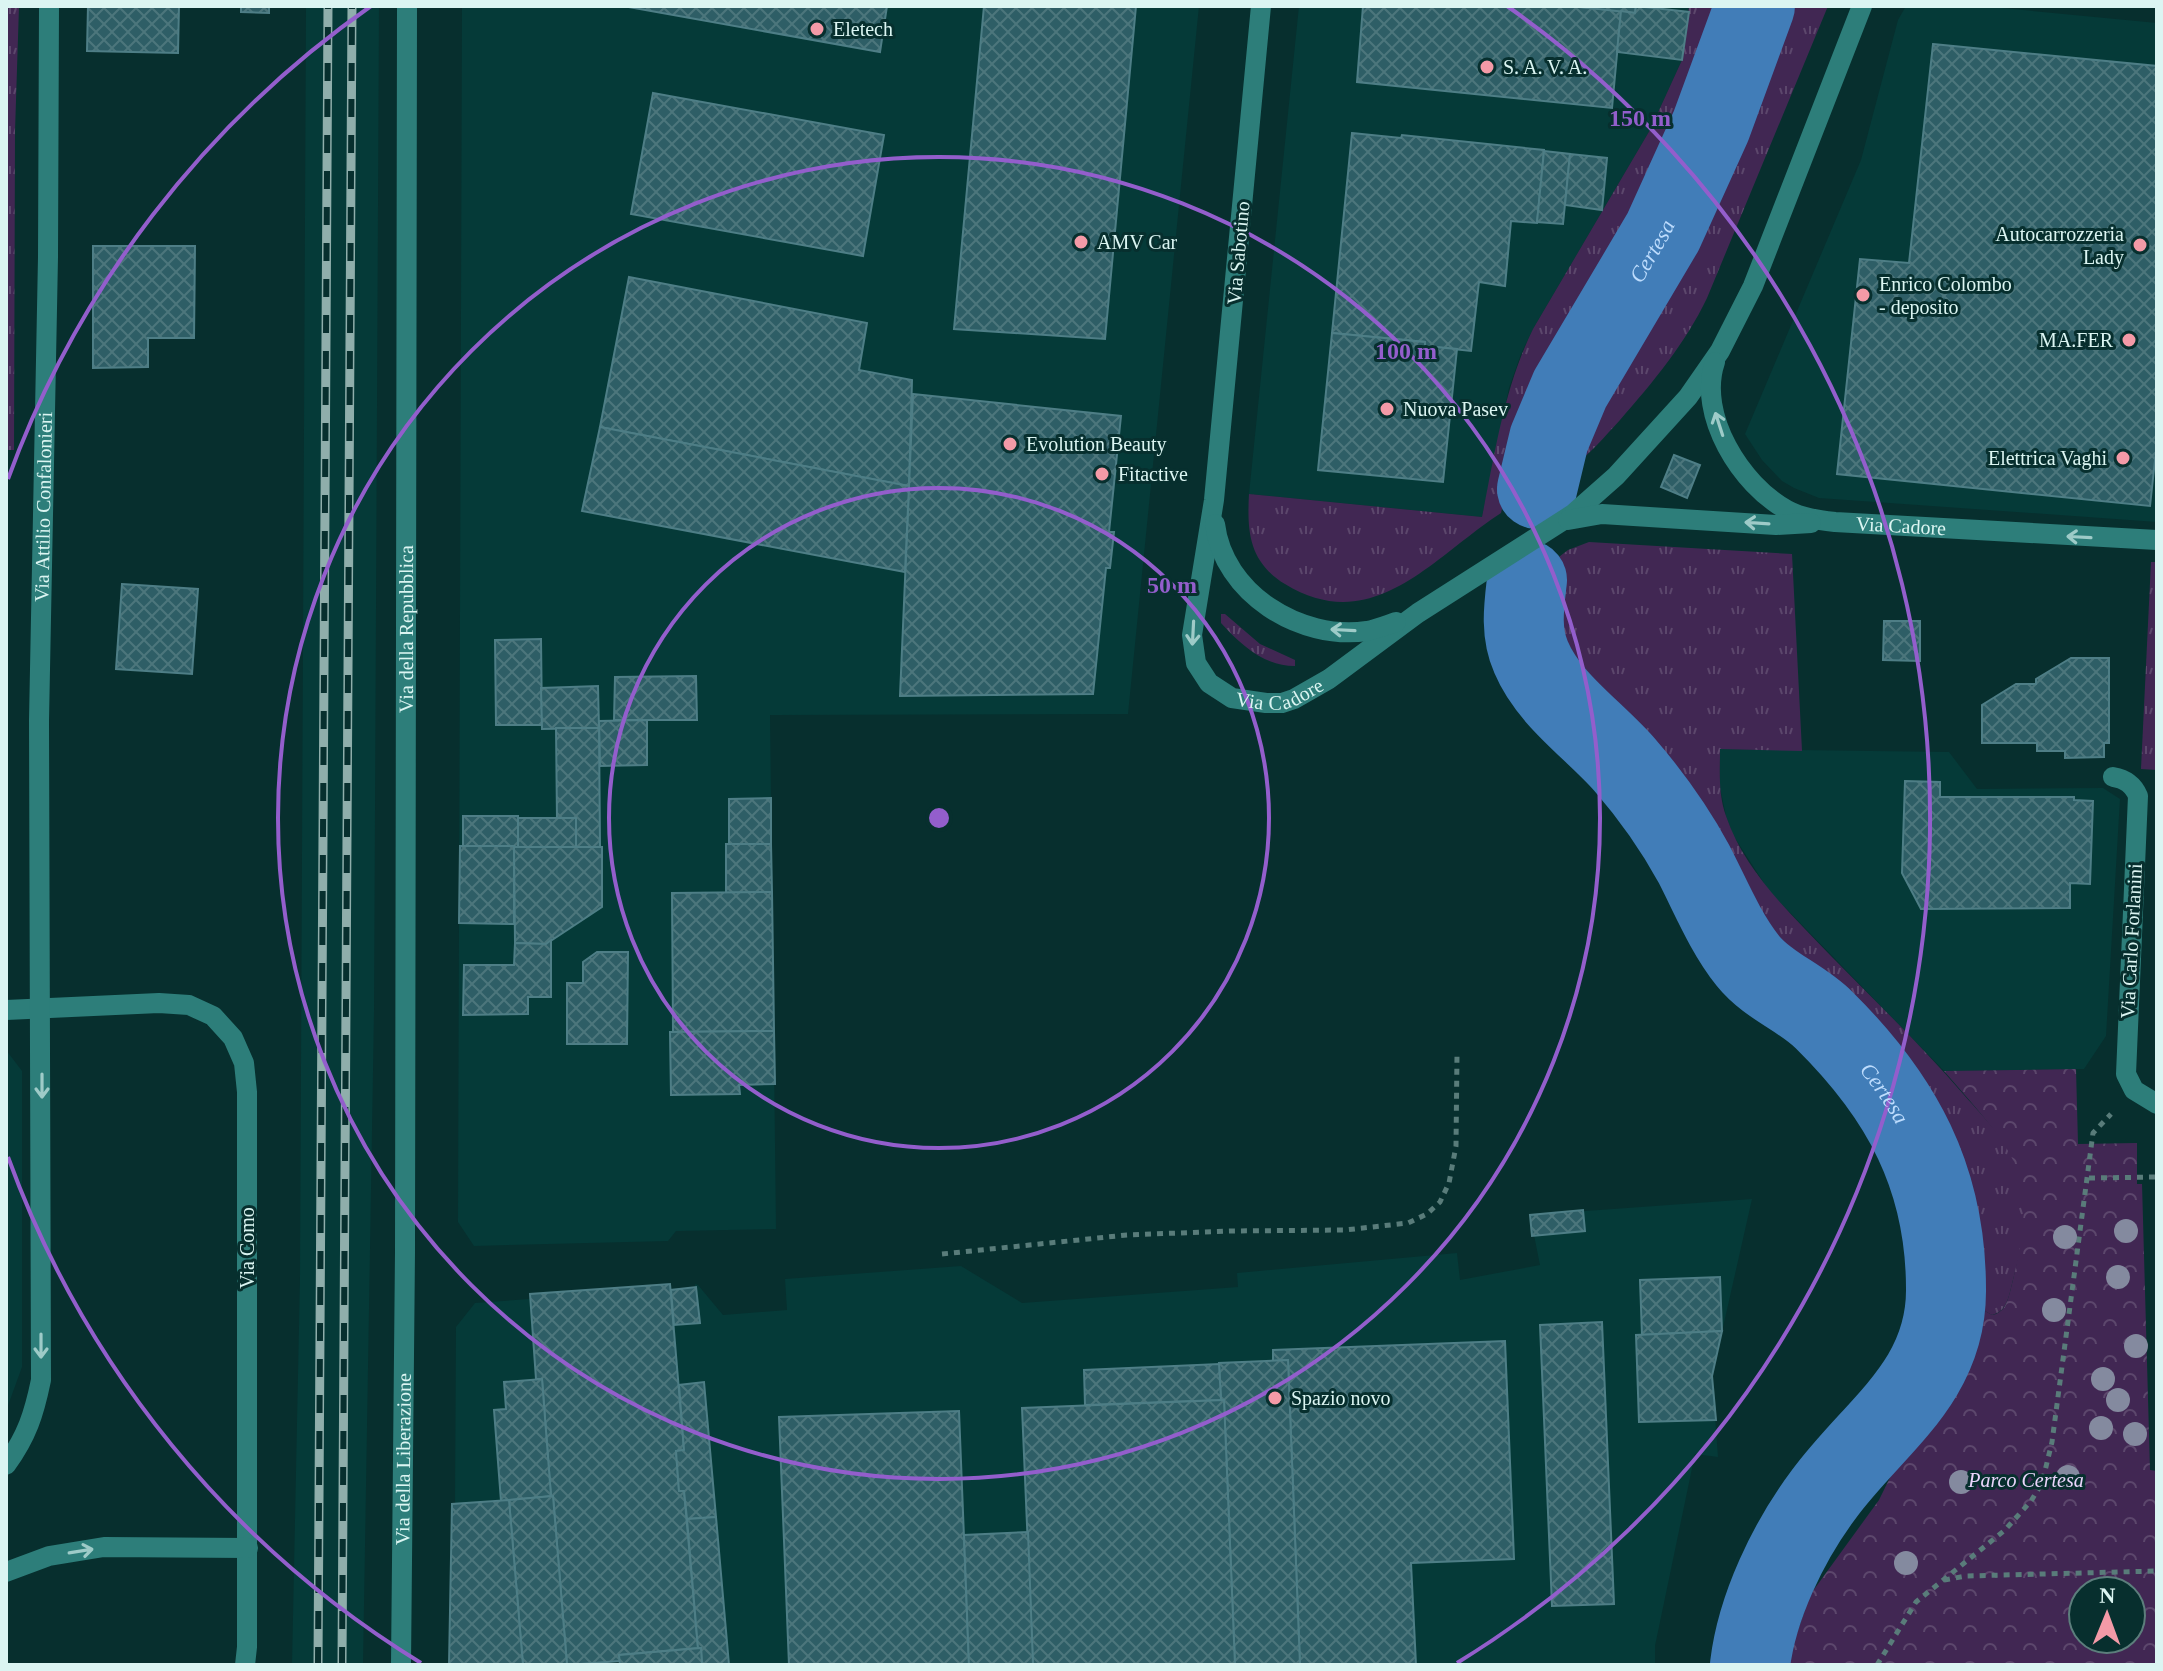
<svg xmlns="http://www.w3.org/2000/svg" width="2163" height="1671" viewBox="0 0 2163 1671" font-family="Georgia,serif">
<defs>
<pattern id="grass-tufts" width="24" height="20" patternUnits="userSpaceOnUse" patternTransform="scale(2)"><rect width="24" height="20" fill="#412753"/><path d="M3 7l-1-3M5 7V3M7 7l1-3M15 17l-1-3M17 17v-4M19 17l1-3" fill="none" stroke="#5c476c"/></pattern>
<pattern id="forest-crowns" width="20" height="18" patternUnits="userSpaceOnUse" patternTransform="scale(2)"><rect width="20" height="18" fill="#412753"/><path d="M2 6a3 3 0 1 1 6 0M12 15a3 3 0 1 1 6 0" fill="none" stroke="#5c476c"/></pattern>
<pattern id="building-cross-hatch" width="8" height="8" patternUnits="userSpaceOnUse" patternTransform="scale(2)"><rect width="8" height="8" fill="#2e5e66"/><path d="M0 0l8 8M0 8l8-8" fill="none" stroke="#4c767c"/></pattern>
</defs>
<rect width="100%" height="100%" fill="#072f2e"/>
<g fill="#053a38">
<polygon points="306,6 379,6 374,1012 363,1665 292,1665 300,1278"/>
<polygon points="462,6 1199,6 1128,714 770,715 776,1229 676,1231 668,1241 474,1246 458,1222"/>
<polygon points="1299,6 1689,6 1682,60 1650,130 1533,329 1521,354 1509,388 1482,517 1249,494"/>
<polygon points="1906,6 1981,6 2157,23 2157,522 1819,498 1794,488 1782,481 1762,460 1745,434 1861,160 1898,20"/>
<polygon points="1720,749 1949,752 1977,789 2103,788 2120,799 2106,1036 2084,1069 1944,1071 1769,891 1733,835 1726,816 1720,788"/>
<polygon points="6,1050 22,1071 22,1367 6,1411"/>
<polygon points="1752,1199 1712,1376 1718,1457 1695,1454 1655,1646 1655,1665 702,1665 701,1649 698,1648 620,1655 620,1661 570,1665 449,1665 452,1504 455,1504 456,1327 475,1303 530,1299 530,1294 670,1284 672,1290 695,1287 695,1284 698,1285 723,1315 787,1310 785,1279 961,1266 1022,1303 1238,1287 1237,1273 1457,1253 1460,1280 1540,1265 1530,1215"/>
</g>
<g fill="url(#grass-tufts)">
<polygon points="6,6 19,6 15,131 14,450 6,450"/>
<path d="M1689,6H1731L1679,155L1657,208L1638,243L1604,290L1530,410L1517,443L1501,513C1433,557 1373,638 1285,584C1249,562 1247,532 1249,494L1482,517C1495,453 1504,388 1533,329L1650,130L1682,60Z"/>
<path d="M1772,6H1828L1707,298C1685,344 1653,382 1620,420C1604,437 1590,455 1570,468L1575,438L1592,398L1702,199L1719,160Z"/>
<path d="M1589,542L1792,554L1802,751L1720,749C1720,771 1718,794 1726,816C1745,872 1790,913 1830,955C1875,1001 1922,1046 1964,1095C1987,1121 2016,1149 2023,1185C2031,1220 2018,1258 2010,1292C2007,1303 2004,1312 1992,1315L1971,1303L1972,1276L1967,1254L1945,1183L1915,1117L1886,1068L1832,1001L1740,908L1632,749L1569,670L1556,628L1553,589L1555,560L1568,550Z"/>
<polygon points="2151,562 2157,562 2157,770 2141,769"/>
<path d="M1221,614H1225L1260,644L1295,660V666C1264,666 1241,645 1221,623Z"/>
</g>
<path fill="url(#forest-crowns)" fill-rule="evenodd" d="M2076,1069L2078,1144L2137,1143V1184H2142L2150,1470L2157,1471V1665H1786L1810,1595L1879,1500L1909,1439L1953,1360L1968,1321L1971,1303L1992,1315C2004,1313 2007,1303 2010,1292C2040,1172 2021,1160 1944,1071ZM2083,1591H2131V1639H2083Z"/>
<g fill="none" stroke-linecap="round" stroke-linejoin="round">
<g stroke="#417db8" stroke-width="80">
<path id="s1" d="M1537,489L1549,439L1570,389L1663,232L1711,126L1755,6"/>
<path id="s2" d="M1527,580C1524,606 1520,632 1531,657C1549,700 1593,729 1624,764C1650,794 1675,829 1694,864C1711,897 1725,932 1748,961C1768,986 1801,997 1824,1020C1902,1097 1946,1178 1946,1289C1947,1383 1874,1426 1824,1494C1788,1542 1757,1607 1750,1665"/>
</g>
</g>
<g fill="url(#building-cross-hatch)" stroke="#4e7e86" stroke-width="2">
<polygon points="88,6 179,6 178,53 87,51"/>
<polygon points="241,6 269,6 269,13 241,12"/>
<polygon points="623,6 887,6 880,52"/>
<polygon points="984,6 1136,6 1105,339 954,329"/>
<polygon points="1363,6 1570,6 1621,11 1612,108 1357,82"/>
<polygon points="1570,6 1636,6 1635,13"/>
<polygon points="1636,6 1689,12 1682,60 1617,52 1621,11 1635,13"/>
<polygon points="1933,44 2157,66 2157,442 2150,506 1837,474 1860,259 1909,263"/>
<polygon points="653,93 884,135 863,256 631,214"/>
<polygon points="1352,133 1401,138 1402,135 1544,150 1537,223 1511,221 1505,286 1479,282 1471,351 1425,346 1425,342 1332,333"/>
<polygon points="1544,151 1570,154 1563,224 1537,222"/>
<polygon points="1570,154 1607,158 1602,210 1565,205"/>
<polygon points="93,246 195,246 194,338 148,338 148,367 93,368"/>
<polygon points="629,277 867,323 859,370 912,380 909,486 600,427"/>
<polygon points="1332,333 1425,342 1425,346 1457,349 1443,482 1318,470"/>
<polygon points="913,394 1121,416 1109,532 1114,532 1110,568 1106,568 1093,694 900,696"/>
<polygon points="600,427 909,486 905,572 582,511"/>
<polygon points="1674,455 1700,465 1687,498 1661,487"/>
<polygon points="122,584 198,589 192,674 116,669"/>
<polygon points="1884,621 1920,621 1920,661 1883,660"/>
<polygon points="541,639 542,725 496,725 495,640"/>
<polygon points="2071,658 2109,658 2109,743 2104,743 2104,757 2065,758 2065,751 2037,751 2037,743 1982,743 1982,705 2016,684 2036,684 2036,679"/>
<polygon points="696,676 697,720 614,720 615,677"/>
<polygon points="598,686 599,728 542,729 541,688"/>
<polygon points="647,720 647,765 600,766 599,721"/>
<polygon points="556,728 599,728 600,847 576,848 576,818 557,819"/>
<polygon points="1905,781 1940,782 1940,797 2074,797 2074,800 2093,801 2090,884 2070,883 2070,908 1921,909 1902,873"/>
<polygon points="771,798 771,844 729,844 729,799"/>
<polygon points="463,816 518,816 518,847 463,846"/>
<polygon points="518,818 576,818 576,848 518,847"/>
<polygon points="726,844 771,844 772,892 726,893"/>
<polygon points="460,846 514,846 514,924 459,923"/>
<polygon points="514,847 602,847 602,907 546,944 515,943"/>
<polygon points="772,892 774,1031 673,1032 672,893"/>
<polygon points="551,940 551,997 528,997 528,1014 463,1015 464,965 514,965 515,943 546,944"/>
<polygon points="597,952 628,952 627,1044 567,1044 567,983 583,983 583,962"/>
<polygon points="774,1031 775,1084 739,1085 740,1094 671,1095 670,1032"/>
<polygon points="1583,1210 1585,1231 1532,1236 1530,1215"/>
<polygon points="1720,1277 1722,1331 1642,1335 1640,1280"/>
<polygon points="670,1284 684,1450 676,1451 679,1491 684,1491 698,1648 619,1655 620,1661 567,1665 553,1496 551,1496 542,1379 536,1379 530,1294"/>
<polygon points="696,1287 700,1323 674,1325 671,1290"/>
<polygon points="1602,1322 1614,1604 1552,1606 1540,1325"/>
<polygon points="1722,1331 1712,1376 1716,1420 1639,1422 1636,1335"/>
<polygon points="1505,1341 1514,1559 1411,1563 1416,1665 1300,1665 1288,1360 1273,1361 1273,1350"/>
<polygon points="1288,1360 1300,1665 1235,1665 1224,1400 1221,1400 1219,1363"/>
<polygon points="1219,1364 1221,1400 1085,1405 1084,1370"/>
<polygon points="542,1379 551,1496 501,1501 494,1410 506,1409 504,1382"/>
<polygon points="704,1382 716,1517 687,1519 684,1491 679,1491 676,1451 684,1450 679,1385"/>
<polygon points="1224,1400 1235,1665 1033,1665 1022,1408"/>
<polygon points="959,1411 969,1665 789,1665 779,1417"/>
<polygon points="553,1496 567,1665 523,1665 509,1500"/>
<polygon points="509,1500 523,1665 449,1665 452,1504"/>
<polygon points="716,1517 729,1665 702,1665 701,1648 698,1648 687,1519"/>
<polygon points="1028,1532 1033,1665 969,1665 964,1535"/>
<polygon points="701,1648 702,1665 620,1665 619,1655"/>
</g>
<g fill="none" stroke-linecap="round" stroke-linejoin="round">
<g stroke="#597c7a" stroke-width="5" stroke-dasharray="6 6" stroke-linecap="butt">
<polyline points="2089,1178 2157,1177"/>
<polyline points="942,1254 1127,1235 1230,1231 1345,1230 1408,1223 1427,1214 1440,1202 1449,1183 1456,1146 1457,1055"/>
<polyline points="1944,1580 1966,1576 2157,1571"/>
<polyline points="1877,1665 1916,1602 2005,1530 2031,1501 2042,1483 2052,1442 2093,1133 2111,1114"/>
</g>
<g stroke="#2d7e7a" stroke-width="20">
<path id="s3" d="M1261,6L1214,500L1192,635L1196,663L1209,683L1232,698L1266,703H1282L1294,699L1329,679L1418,613L1573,514L1616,476L1688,397L1720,351L1753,286L1862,6"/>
<path id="s4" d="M1715,362C1697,415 1741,485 1787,510C1802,518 1818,520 1835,522L2157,540"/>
<polyline points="1568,520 1602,514 1776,525 1811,523"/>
<path d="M1215,524C1223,593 1300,641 1367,631C1377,629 1387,625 1396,622"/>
<path d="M2113,777C2125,779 2133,784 2138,796L2126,1074L2134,1090L2157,1104"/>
<polyline points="6,1010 159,1003 189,1005 213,1016 233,1038 244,1063 247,1092 247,1647 245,1665"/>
<path id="s5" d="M6,1465C27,1436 34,1414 41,1380L39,721L48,257L49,6"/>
<polyline points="6,1572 49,1556 104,1547 248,1548"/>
<path id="s6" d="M401,1665L405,1252L407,6"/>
</g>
<g stroke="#8faeab" stroke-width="9">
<g id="rail">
<polyline points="318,1665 328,6"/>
<polyline points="342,1665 352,6"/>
</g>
</g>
<use href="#rail" stroke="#072f2e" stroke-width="6" stroke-dasharray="18" stroke-linecap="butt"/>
</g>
<g fill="#848a9f">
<circle cx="2126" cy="1231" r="12"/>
<circle cx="2065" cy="1237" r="12"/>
<circle cx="2118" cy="1277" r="12"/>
<circle cx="2054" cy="1310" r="12"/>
<circle cx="2136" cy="1346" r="12"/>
<circle cx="2103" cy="1379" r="12"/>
<circle cx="2118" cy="1400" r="12"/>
<circle cx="2101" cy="1428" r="12"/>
<circle cx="2135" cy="1434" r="12"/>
<circle cx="2068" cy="1477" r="12"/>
<circle cx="1961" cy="1482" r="12"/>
<circle cx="1906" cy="1563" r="12"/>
</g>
<defs><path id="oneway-shaft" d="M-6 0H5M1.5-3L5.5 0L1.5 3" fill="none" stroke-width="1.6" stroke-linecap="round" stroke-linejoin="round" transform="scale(2)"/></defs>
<g stroke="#9ecbc8">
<use href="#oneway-shaft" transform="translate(1719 424) rotate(-108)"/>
<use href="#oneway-shaft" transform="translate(1757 523) rotate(-176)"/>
<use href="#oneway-shaft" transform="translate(2079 537) rotate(-177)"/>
<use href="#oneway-shaft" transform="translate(1343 630) rotate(-177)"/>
<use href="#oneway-shaft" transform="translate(1193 633) rotate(93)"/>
<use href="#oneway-shaft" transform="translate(42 1086) rotate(90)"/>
<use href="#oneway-shaft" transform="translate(41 1346) rotate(90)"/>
<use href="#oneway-shaft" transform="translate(81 1551) rotate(-9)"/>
</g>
<g fill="none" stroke="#935ecc" stroke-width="4">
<circle cx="939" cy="818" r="330"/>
<circle cx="939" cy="818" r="661"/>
<path d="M421 1663A991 991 0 0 1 8 1157M8 479A991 991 0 0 1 371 6M1507 6A991 991 0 0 1 1457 1663"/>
</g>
<g fill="#f39aa7" stroke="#072f2e" stroke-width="3">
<circle cx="817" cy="29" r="8"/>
<circle cx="1487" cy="67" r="8"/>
<circle cx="1081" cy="242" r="8"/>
<circle cx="2140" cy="245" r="8"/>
<circle cx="1863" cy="295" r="8"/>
<circle cx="2129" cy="340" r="8"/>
<circle cx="1387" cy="409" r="8"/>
<circle cx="1010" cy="444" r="8"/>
<circle cx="2123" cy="458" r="8"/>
<circle cx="1102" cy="474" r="8"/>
<circle cx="1275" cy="1398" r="8"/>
</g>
<g text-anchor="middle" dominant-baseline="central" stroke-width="6" stroke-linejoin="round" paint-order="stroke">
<g font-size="20" fill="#dbf5f2" stroke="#072f2e" text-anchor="start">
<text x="833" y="29">Eletech</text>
<text x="1503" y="67">S. A. V. A.</text>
<text x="2124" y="234" text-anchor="end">Autocarrozzeria<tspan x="2124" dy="23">Lady</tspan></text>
<text x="1097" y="242">AMV Car</text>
<text x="1879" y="284">Enrico Colombo<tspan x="1879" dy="23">- deposito</tspan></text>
<text x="2113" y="340" text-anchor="end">MA.FER</text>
<text x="1403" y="409">Nuova Pasev</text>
<text x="1026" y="444">Evolution Beauty</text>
<text x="2107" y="458" text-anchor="end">Elettrica Vaghi</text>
<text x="1118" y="474">Fitactive</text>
<text x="1291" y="1398">Spazio novo</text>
</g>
<g font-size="20" fill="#dbf5f2" stroke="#072f2e">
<text transform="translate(1238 253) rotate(-85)">Via Sabotino</text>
<text stroke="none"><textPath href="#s5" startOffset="966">Via Attilio Confalonieri</textPath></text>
<text stroke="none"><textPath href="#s4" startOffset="292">Via Cadore</textPath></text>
<text stroke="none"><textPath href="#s6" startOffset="1036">Via della Repubblica</textPath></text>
<text stroke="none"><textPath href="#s3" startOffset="762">Via Cadore</textPath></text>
<text transform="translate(2131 941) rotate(-87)">Via Carlo Forlanini</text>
<text transform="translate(247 1248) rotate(-90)">Via Como</text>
<text stroke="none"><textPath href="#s6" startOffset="206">Via della Liberazione</textPath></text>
</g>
<g font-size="20" font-style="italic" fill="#ebd5fc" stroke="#072f2e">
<text x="2026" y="1480">Parco Certesa</text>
</g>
<g font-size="22" font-style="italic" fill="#bddcfd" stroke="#072f2e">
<text stroke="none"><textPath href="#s1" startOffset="266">Certesa</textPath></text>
<text stroke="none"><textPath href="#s2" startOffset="646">Certesa</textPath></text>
</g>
</g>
<circle cx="939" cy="818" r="12" fill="#935ecc" stroke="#072f2e" stroke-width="4"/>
<g font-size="24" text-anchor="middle" font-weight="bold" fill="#935ecc" stroke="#072f2e" stroke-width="6" stroke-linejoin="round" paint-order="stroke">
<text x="1640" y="126">150 m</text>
<text x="1406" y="359">100 m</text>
<text x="1172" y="593">50 m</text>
</g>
<rect width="2163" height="1671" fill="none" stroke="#dbf5f2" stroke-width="16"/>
<g transform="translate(2107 1615) rotate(1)"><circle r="38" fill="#072f2e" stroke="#5c7e7c" stroke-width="2"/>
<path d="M0-6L14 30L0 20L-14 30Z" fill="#f39aa7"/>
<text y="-12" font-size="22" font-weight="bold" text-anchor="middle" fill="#dbf5f2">N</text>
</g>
</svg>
